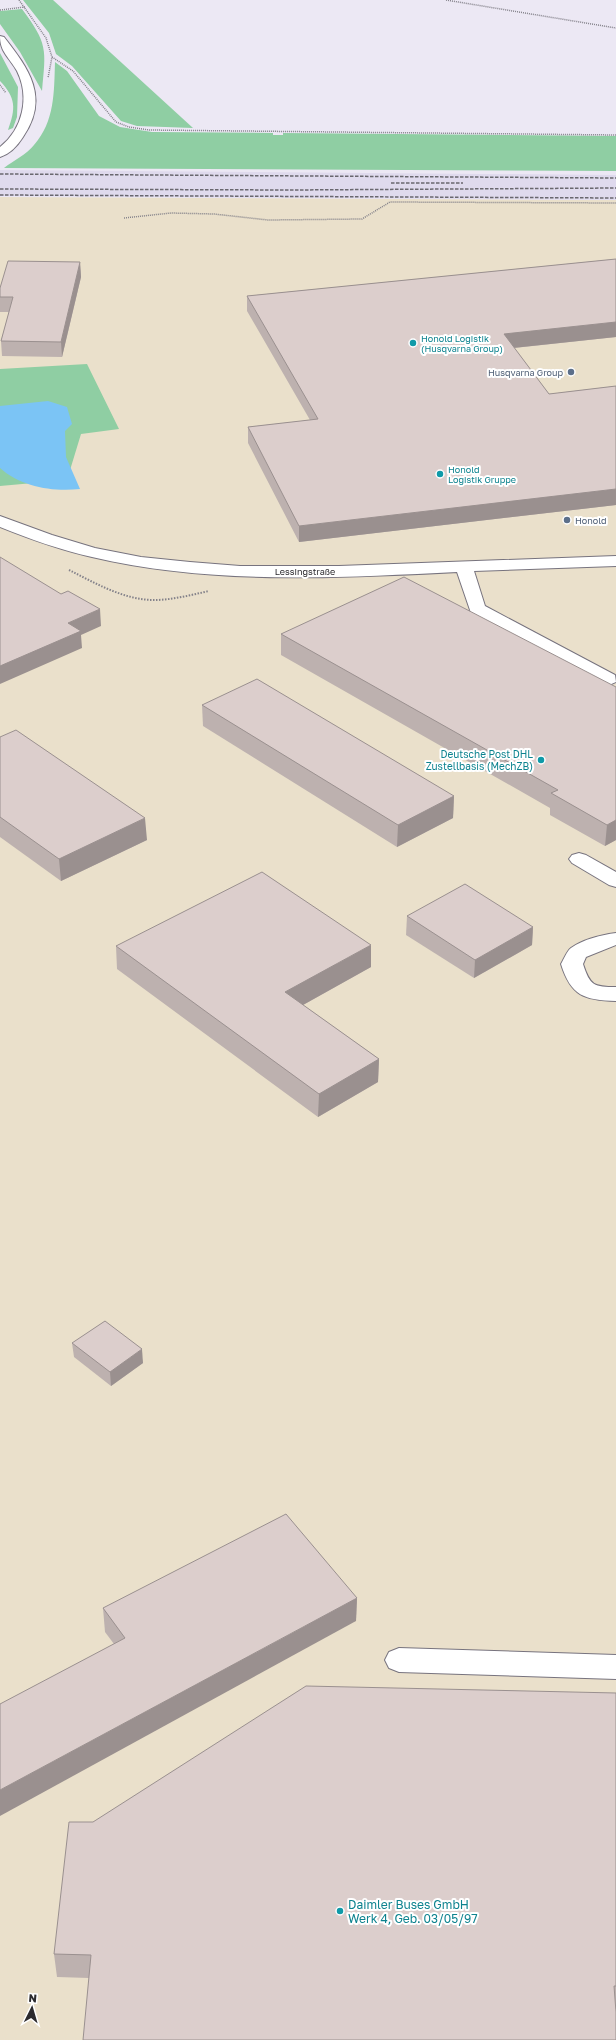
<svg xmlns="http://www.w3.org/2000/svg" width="616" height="2040" viewBox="0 0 616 2040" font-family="'Golos Text',sans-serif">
<rect width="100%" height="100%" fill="#ece8f4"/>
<polygon fill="#eae0cb" points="0,197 616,200 616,2040 0,2040"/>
<polygon fill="#dfdaed" points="0,170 616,175 616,200 0,196"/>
<g fill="#8fcea3">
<polygon points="23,0 53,0 193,128 137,126 121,121 72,66 56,54 49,33"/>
<path d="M22,9C48,44 46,49 42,91L20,52L0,24V11Z"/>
<path d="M0,53L18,87L17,117L13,128L8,130C16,108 16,98 0,81Z"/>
<path d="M55,62L67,71L99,116L120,127L152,132L273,133V135H283V133L616,136V171L4,168C13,161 27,154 34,145C55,121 54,92 55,62Z"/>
<polygon points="87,364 119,429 81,434 67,480 0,486 0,369"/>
</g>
<path fill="#7bc4f5" d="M48,401L67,407L72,424L65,431L66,457L80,489C53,492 21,487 0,468V406Z"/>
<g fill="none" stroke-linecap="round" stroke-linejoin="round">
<g stroke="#77737e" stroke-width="2">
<g id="minor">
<path d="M0,516L52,535L95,548L141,557L190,562L240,566H339L616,556V566L474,571L485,606L615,675L616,682L609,685L603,683L471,613L457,572C336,578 211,585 92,557C60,550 30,539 0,527Z"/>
<polygon points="579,853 586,855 616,872 616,887 609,885 572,863 569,859 572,855"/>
<path d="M616,933V945L586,957L583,964C590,986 594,987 616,987V1001C584,1000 571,996 561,964C564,959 567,951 571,948C584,939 601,935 616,933Z"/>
<polygon points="399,1648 616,1655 616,1679 399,1672 389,1668 385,1660 389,1652"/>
</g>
</g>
<g stroke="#77737e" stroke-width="2">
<path id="major" d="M0,36L4,37C29,69 50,98 23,137C18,145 10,154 0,157V147C23,129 30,97 17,71C9,57 0,52 0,36Z"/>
</g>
<g stroke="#84828a" stroke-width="1.5" stroke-dasharray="1 1" stroke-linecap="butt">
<polyline points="19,0 46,38 52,57 48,78"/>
<polyline points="446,0 616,28"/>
<polyline points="0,10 25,7"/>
<polyline points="52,57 73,71 116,122 129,127 149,130 616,135"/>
<polyline points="0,85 6,93"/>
<polyline points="124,218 171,213 214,214 268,220 362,219 390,202 616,203"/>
</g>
<path stroke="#84828a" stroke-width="2" stroke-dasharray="1.5 1.5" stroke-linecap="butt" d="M69,570C95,583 124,600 154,600C172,600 191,595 209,591"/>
<use href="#minor" fill="#fff" fill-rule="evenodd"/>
<use href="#major" fill="#fff" fill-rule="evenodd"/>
<g stroke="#69676e" stroke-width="1.5" stroke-dasharray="3.5 1.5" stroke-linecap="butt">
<polyline points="0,174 616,178"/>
<polyline points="391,183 463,183"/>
<polyline points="0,189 291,190 616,188"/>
<polyline points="0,195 616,198"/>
</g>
</g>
<g fill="#bdb1af">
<polygon points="616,259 616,337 514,348 549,394 616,386 616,505 299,542 248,443 248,427 310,420 247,311 247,296"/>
<polygon points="80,262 81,277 62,357 2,356 1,341 9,312 0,312 0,288"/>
<polygon points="281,634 616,687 616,840 605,846 550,815 550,808 281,655"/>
<polygon points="202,705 454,796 453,818 397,847 203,726"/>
<polygon points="0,737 147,840 61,881 0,837"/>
<polygon points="407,916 533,927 532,945 474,978 406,935"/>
<polygon points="116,946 371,967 303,1005 379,1059 378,1082 318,1117 117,969"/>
<polygon points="72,1343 143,1363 111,1386 74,1357"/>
<polygon points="357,1598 356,1621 114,1644 105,1632 103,1608"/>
<polygon points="616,1693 616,2009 89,1978 57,1977 54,1954 93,1822"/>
</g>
<g fill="#9a908f">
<polygon points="80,262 81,277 62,357 61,342"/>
<polygon points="616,322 616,337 503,349 504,334"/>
<polygon points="616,489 616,505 299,542 299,526"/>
<polygon points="100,609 101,626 81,635 82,648 0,684 0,666 68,623"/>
<polygon points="454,796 453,818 397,847 398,825"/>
<polygon points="145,818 147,840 61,881 59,859"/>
<polygon points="616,820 616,840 605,846 607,825"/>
<polygon points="533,927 532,945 474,978 475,960"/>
<polygon points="371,945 371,967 285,1015 285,992"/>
<polygon points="379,1059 378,1082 318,1117 319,1094"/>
<polygon points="142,1349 143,1363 111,1386 110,1372"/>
<polygon points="357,1598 356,1621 0,1816 0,1790"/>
</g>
<g fill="#dccecc" stroke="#9a908f">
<polygon points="616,259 616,322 504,334 549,394 616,386 616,489 299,526 248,427 318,419 247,296"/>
<polygon points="8,261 80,262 61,342 1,341 13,297 0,297 0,288"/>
<polygon points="0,557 61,594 68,591 100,609 68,623 81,631 0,666"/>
<polygon points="404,577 616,687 616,820 607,825 551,793 558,790 281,634"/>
<polygon points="257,679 454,796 398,825 202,705"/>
<polygon points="16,730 145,818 59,859 0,817 0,737"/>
<polygon points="262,872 371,945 285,992 379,1059 319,1094 116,946"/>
<polygon points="465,884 533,927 475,960 407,916"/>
<polygon points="105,1321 142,1349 110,1372 72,1343"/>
<polygon points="286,1514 357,1598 0,1790 0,1704 125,1638 103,1608"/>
<polygon points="306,1686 616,1693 616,1986 614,1986 616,2012 616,2040 83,2040 91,1955 54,1954 69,1822 93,1822"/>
</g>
<g fill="#0f9aa8" stroke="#fff" stroke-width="1.5">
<circle cx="413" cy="343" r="4"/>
<circle cx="440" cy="474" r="4"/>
<circle cx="541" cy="760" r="4"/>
<circle cx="340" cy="1911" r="4"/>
</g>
<g fill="#5c6f8a" stroke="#fff" stroke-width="1.5">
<circle cx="571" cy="372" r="4"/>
<circle cx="567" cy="520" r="4"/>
</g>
<g text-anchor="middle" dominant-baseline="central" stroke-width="4" stroke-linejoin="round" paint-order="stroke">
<g font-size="9" fill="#0d838f" stroke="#fff" text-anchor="start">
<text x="421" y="338">Honold Logistik<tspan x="421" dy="10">(Husqvarna Group)</tspan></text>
<text x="448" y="469">Honold<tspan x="448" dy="10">Logistik Gruppe</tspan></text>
</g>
<g font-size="9" fill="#4e5e75" stroke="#fff" text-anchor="end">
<text x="563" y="372">Husqvarna Group</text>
<text x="575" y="520" text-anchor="start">Honold</text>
</g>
<g font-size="9" fill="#2b2a2e" stroke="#fff">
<text x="305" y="571">Lessingstraße</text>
</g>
<g font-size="10" fill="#0d838f" stroke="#fff" text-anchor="end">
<text x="533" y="754">Deutsche Post DHL<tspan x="533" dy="12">Zustellbasis (MechZB)</tspan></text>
</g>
<g font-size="12" fill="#0d838f" stroke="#fff" text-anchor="start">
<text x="348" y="1904">Daimler Buses GmbH<tspan x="348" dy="14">Werk 4, Geb. 03/05/97</tspan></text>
</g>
</g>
<g transform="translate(32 2008) rotate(5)" stroke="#ffffff" stroke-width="3" paint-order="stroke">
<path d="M0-3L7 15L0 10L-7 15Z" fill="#2b2a2e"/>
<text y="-6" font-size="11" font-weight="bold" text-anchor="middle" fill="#2b2a2e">N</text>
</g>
</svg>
